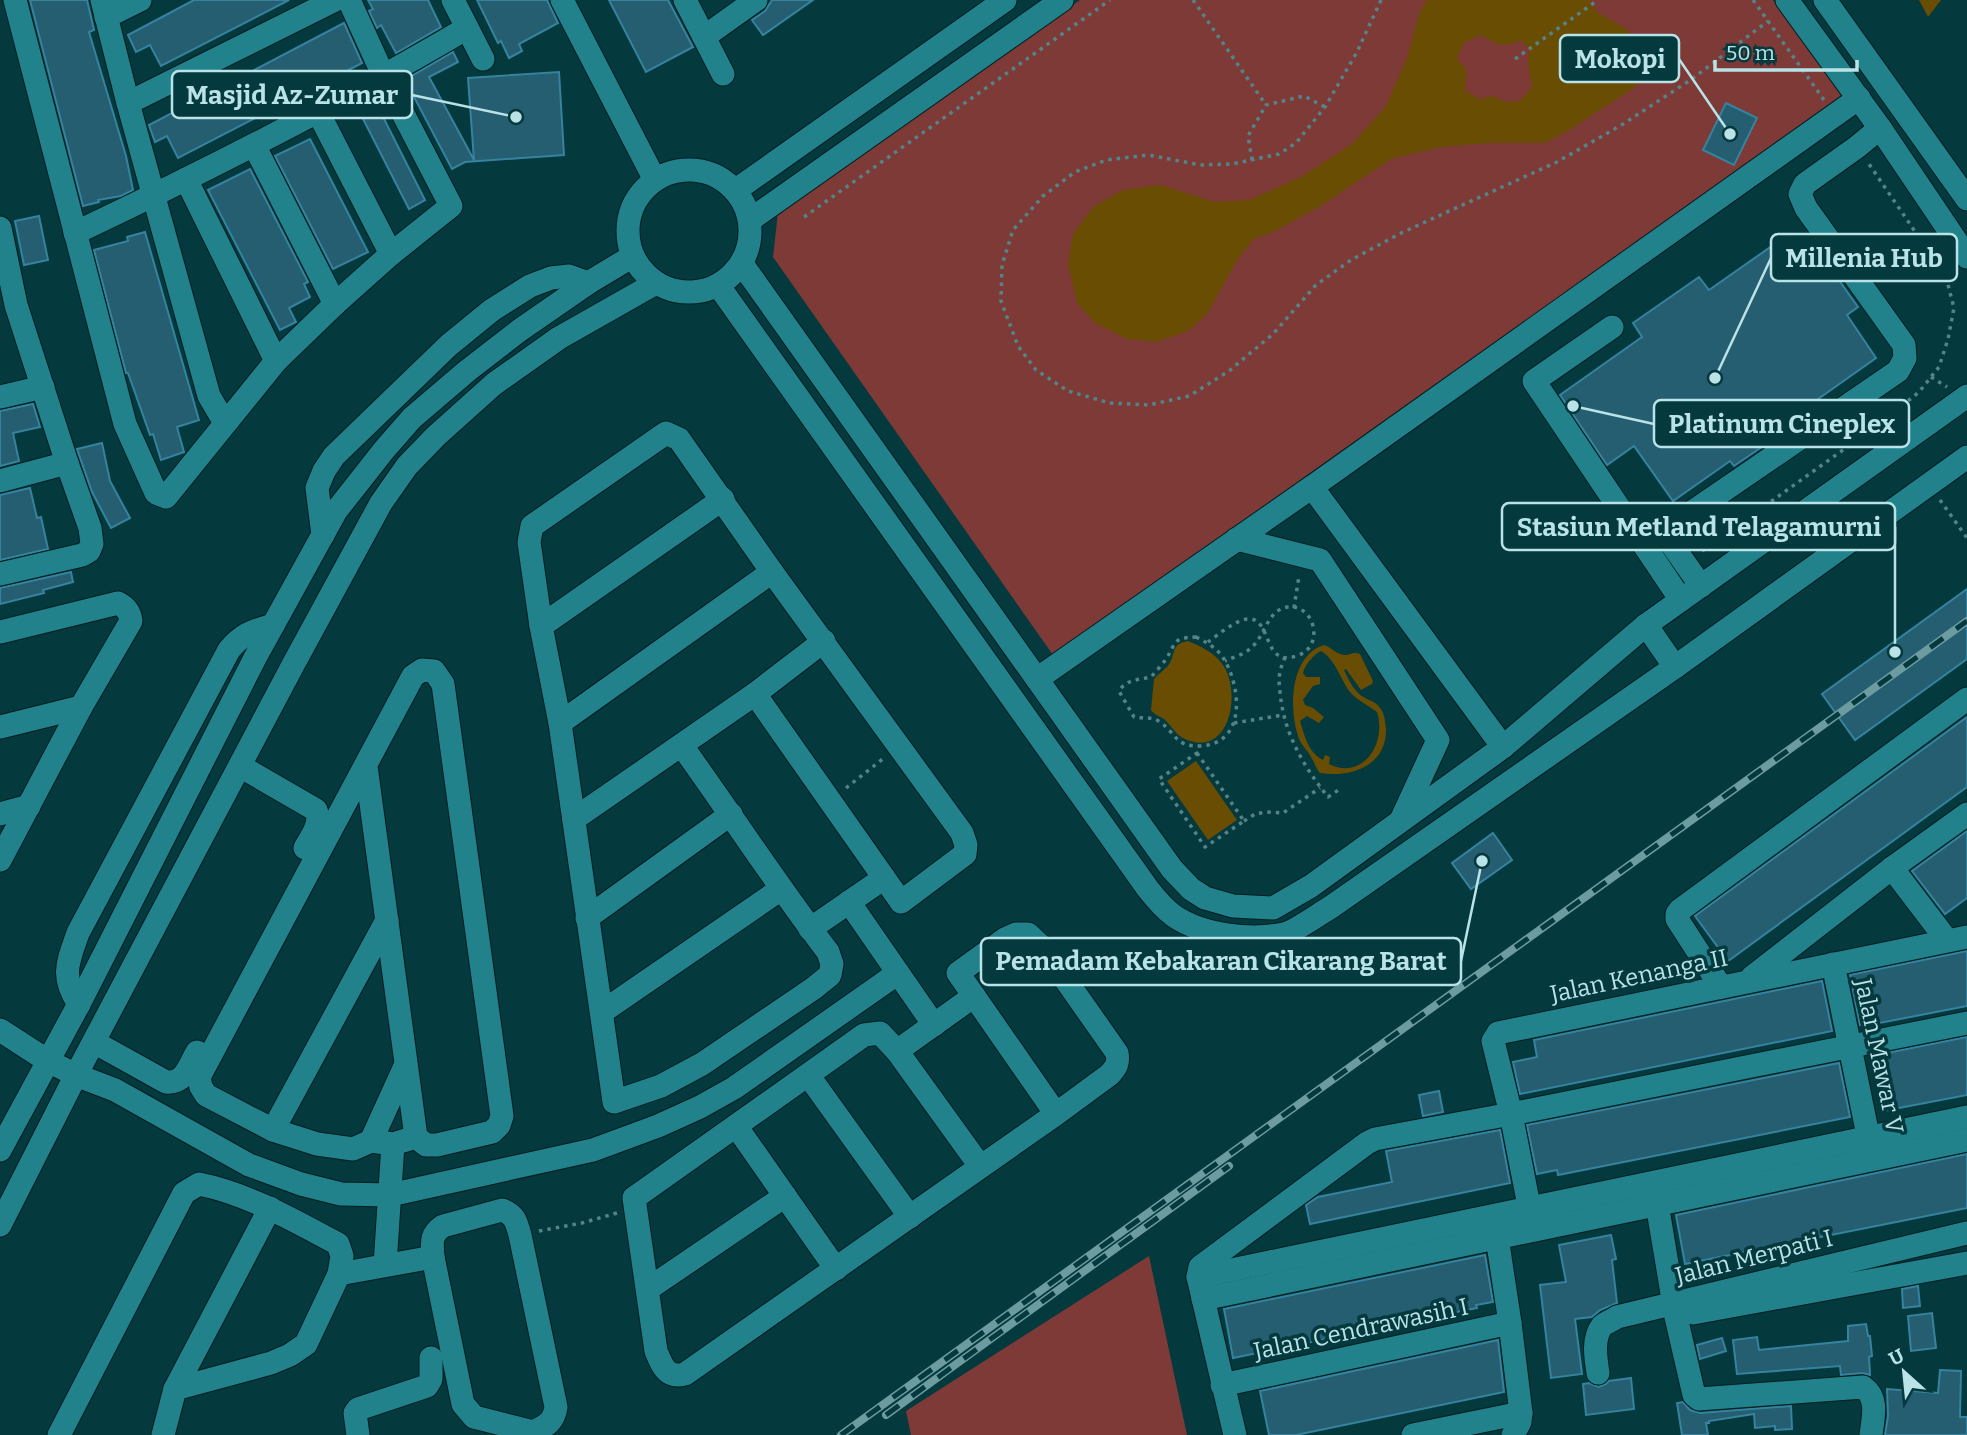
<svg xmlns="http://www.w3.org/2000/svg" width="1967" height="1435" viewBox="0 0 1967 1435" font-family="Bitter,serif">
<rect width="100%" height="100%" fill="#04393e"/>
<g fill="#7e3a36">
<polygon points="1080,0 1773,0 1842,97 1053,655 773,257 778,212"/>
<polygon points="1149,1256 1187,1435 911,1435 906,1411"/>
</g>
<g fill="#684d02" fill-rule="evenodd">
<path d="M1427,0H1589L1597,12L1628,30L1645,54L1646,73L1634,88L1566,132L1544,143H1490L1440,147L1391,159L1322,205L1275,231L1254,239L1239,257L1207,314L1188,331L1156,342L1127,339L1095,323L1077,303L1068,264L1073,234L1093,207L1123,190L1160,185L1215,202L1249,200L1301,177L1352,144L1386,106L1408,55L1420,11ZM1480,35C1498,44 1502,49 1522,40L1529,50L1528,64L1532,87L1520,101L1506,102L1492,96L1479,99L1465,90L1467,71L1457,58L1464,43Z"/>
<polygon points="1919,0 1941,0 1928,17"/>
<path d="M1188,641C1201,646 1215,653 1223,665C1243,695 1228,761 1183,738C1175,734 1171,725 1164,719C1159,716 1155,715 1151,710L1154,679C1158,674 1163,671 1167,667C1177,656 1169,644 1188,641Z"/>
<path d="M1324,645C1331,647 1336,654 1344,655C1351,655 1353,651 1360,654L1373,681L1372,684L1361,690L1346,669L1344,670C1348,678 1352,687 1358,693C1365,700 1375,700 1380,708C1385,714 1385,722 1386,729C1387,766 1350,778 1320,773C1316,768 1315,764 1312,759C1309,752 1303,747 1300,741C1288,713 1289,655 1324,645ZM1321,651C1336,660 1340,679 1350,692C1358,701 1368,705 1377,712C1387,743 1363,781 1329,764L1330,757L1325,755L1323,760C1308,752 1305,737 1300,721L1307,716L1319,723L1324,717L1313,708L1305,705L1303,700L1313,686L1320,684V677H1306L1303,673C1305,665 1314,654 1321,651Z"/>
<polygon points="1196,761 1237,820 1208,840 1167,781"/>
</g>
<g fill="#255d71" stroke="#35839e" stroke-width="2">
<polygon points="30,0 87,0 94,30 89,32 126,156 133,190 121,196 98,200 99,202 83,206"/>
<polygon points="194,0 289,0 161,66 150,45 136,52 128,35"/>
<polygon points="368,0 428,0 441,27 396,53 381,25 377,28 369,11 373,9"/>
<polygon points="477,0 547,0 558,23 519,44 522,51 509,58 501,41 498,43"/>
<polygon points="609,0 668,0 693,47 646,72"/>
<polygon points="772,0 813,0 763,35 752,20 765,11"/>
<polygon points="344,23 362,63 178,158 167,136 155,142 149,125"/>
<polygon points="453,52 458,62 429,77 474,160 468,78 559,72 564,155 465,162 452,169 405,80"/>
<polygon points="376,103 425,200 409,209 359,111"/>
<polygon points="1726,103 1757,118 1734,165 1703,150"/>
<polygon points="310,139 368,252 333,269 275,156"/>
<polygon points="250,169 308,282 304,284 310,297 289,308 296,322 280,330 208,190"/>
<polygon points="39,216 48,260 24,265 15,221"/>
<polygon points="145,232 199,420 177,427 184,452 161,460 153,434 150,435 128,373 126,373 94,250 128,241 127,237"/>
<polygon points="1789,234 1819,277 1831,269 1858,307 1847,315 1876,358 1797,414 1801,420 1734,466 1730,461 1673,501 1634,446 1607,465 1560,395 1642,337 1633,323 1699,277 1709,290"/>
<polygon points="33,404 40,427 13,433 19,461 0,466 0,411"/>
<polygon points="102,443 110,481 130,518 111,528 92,492 77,449"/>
<polygon points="30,488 37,518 41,517 48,549 0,560 0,495"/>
<polygon points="71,572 73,582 43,590 44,593 0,604 0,588"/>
<polygon points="1967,589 1967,659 1855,740 1822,694"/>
<polygon points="1967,717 1967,787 1728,961 1695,916"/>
<polygon points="1967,831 1967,898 1945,914 1912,871"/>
<polygon points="1493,833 1512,860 1471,889 1452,863"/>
<polygon points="1967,951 1967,1006 1864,1026 1860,1025 1850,975"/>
<polygon points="1822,981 1832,1031 1520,1094 1513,1062 1537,1057 1534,1040"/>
<polygon points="1967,1037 1967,1095 1883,1111 1872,1056"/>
<polygon points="1839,1063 1850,1117 1558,1175 1557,1170 1537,1174 1527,1125"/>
<polygon points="1439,1091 1443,1112 1423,1116 1419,1095"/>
<polygon points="1500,1130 1510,1183 1310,1224 1306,1205 1318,1197 1392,1182 1386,1151"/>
<polygon points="1967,1154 1967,1208 1685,1264 1676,1215"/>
<polygon points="1611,1235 1616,1259 1612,1260 1617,1303 1600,1310 1592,1317 1575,1319 1582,1374 1551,1378 1540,1285 1566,1282 1559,1245"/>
<polygon points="1485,1255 1493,1302 1476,1305 1477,1308 1233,1358 1224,1309"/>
<polygon points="1918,1286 1920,1306 1903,1308 1902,1289"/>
<polygon points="1932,1313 1936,1348 1911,1351 1908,1316"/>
<polygon points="1866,1324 1868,1336 1870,1336 1872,1356 1869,1357 1870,1375 1862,1373 1841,1375 1840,1366 1737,1374 1733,1340 1757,1337 1759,1350 1848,1341 1848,1326"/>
<polygon points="1722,1338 1726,1351 1700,1359 1697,1345"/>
<polygon points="1498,1340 1504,1392 1296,1435 1269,1435 1260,1391"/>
<polygon points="1940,1370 1961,1371 1960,1417 1967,1417 1967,1435 1885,1435 1888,1416 1887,1389 1938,1393"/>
<polygon points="1631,1378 1634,1409 1586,1415 1583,1384 1589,1383 1599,1387 1606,1384 1609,1381"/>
<polygon points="1683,1402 1690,1410 1700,1413 1791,1406 1792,1429 1775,1430 1775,1426 1755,1428 1754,1414 1709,1421 1709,1423 1706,1423 1708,1435 1682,1435 1677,1403"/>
</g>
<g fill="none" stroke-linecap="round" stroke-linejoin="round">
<g stroke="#021e21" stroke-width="25">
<g id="minor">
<polyline points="15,0 125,424 156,493 166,497 276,361 335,304 391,254 451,206 384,77 349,0"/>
<polyline points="102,0 128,103 209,396 225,423"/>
<polyline points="453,0 483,59"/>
<polyline points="562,0 655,180"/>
<polyline points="685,0 723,74"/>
<polyline points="1787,0 1880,128 1967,257"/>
<polyline points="1825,0 1967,199"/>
<polyline points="106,17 140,0"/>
<polyline points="704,37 756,0"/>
<polyline points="128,103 335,0"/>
<polyline points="318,112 391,254"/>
<polyline points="254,145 335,304"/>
<circle cx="689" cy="231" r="61"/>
<polyline points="186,179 276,361"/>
<polyline points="736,190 1005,0"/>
<polyline points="750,220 1062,0"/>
<polyline points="0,228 16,305 67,463 90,528 92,544 89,551 82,555 0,574"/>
<path d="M75,233C208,170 340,103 467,28"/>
<polyline points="742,264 1172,869 1191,889 1205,898 1233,906 1273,908 1311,886 1503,747 1646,625 1967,396"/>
<path d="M718,285L1148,889C1155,898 1163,908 1174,916C1202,935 1251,941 1284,934C1296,931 1319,914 1331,907L1675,667L1967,457"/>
<polyline points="1612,327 1534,381 1681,600"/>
<polyline points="0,397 43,387"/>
<polyline points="0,481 67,463"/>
<polyline points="1312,487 1859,98"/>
<polyline points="323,535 317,488 324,471 334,456 449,345 492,310 530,286 551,278 569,276 588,283"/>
<polyline points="1237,539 1320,560 1438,740 1401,820"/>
<polyline points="1701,586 1663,532 1898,371 1905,358 1904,345 1806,208 1800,194 1805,184 1857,147 1880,128"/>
<polyline points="1646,625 1675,667"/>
<polyline points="541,626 723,499"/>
<path d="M0,632L118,603C126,607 130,612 131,621L81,707L0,860"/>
<polyline points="1037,679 1312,487 1503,747"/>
<polyline points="560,723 772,572"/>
<polyline points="0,727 81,707"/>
<path d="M682,746C731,814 777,885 828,952L832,964L830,975L814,988L702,1064L661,1086L614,1102L560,723L541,626L529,542L532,526L666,433L679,439L772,572L962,833L966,845L965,854L901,902L755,694"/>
<path d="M240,766L316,810C322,824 311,837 305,848"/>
<polyline points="0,814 29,806"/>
<polyline points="574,819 755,694 824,641"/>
<polyline points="1892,868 1943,935"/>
<polyline points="849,902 934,1025"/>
<polyline points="587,918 731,814"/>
<polyline points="387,920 273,1130 317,1144 353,1149 371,1141 393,1144 416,1137"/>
<polyline points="810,929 884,878"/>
<polyline points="1833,964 1871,1150"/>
<polyline points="1752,977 1892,868 1967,814"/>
<polyline points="1721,987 1677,919 1677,914 1680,910 1967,699"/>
<path d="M79,1004C60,976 68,962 78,933L229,650C243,633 253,631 273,625"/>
<polyline points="602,1012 781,889"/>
<polyline points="0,1030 48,1061 76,1075 115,1090 249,1165 301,1184 341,1194 390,1195 593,1150 658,1126 700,1107 734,1088 898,973"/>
<path d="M94,1042L166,1082C185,1084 189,1066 197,1052"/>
<polyline points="897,1051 974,996"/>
<polyline points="808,1075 910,1217"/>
<polyline points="736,1126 836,1269"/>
<polyline points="273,1130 206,1095 201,1087 199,1077 413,676 422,670 434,671 443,684 502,1116 499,1125 492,1132 437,1145 426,1145 416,1137 366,766"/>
<polyline points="371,1141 406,1064"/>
<polyline points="0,1150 79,1004 255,658 336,511 384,450 412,418 467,371 520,330 588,283 633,256"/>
<path d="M980,1166L897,1051L880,1033L864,1035L634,1198L656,1351C662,1366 667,1379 685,1374L1056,1114L1109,1075C1116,1068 1119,1063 1117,1053L1044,949L1028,934H1016L1005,939L958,973L1056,1114"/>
<path d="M1655,1192L1676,1317L1694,1395L1699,1399L1863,1387C1879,1398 1873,1418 1871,1435"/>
<path d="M502,1210C515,1215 516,1221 520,1235L556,1407C554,1421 547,1426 533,1432L474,1417L463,1404L433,1257C432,1242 430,1235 443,1226Z"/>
<polyline points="1532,1221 1511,1114 1493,1041 1498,1033 1967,937"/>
<polyline points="1495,1224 1510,1323 1521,1413 1520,1422 1513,1435"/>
<polyline points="0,1225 76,1075 293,665 381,503 407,466 436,436 494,384 559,338 656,283"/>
<polyline points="385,1265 393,1144"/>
<polyline points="1198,1277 1967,1117"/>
<polyline points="648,1289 785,1196"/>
<polyline points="1203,1299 1967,1140"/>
<polyline points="1693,1313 1967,1263"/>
<path d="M1598,1373C1596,1359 1592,1339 1602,1326C1605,1323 1613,1320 1617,1317L1967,1233"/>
<polyline points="1222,1385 1510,1323"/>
<polyline points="175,1389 270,1208"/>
<path d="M59,1435L184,1193L199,1184C249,1194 294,1221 338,1244L342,1256L339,1274"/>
<polyline points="163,1435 175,1389 271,1363 290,1355 306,1344 339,1274 433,1257"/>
<polyline points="358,1435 355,1413 358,1409 427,1386 431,1379 431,1358"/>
<polyline points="1235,1435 1198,1277 1200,1267 1367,1143 1375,1139 1511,1114 1967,1023"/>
<polyline points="1413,1435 1521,1413"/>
</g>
</g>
<g stroke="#548488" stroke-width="3.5" stroke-dasharray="3.5 5" stroke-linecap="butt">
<polyline points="1193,0 1266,105"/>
<polyline points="1381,0 1357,52 1325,107 1296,143 1279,154 1232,164 1200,165 1149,155 1106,160 1075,172 1043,196 1013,230 1002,265 1001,301 1018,346 1036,370 1068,391 1110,403 1149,405 1189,396 1229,371 1273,334 1316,285 1351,260 1401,233 1557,162 1623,124 1692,79 1768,21"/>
<polyline points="1753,0 1824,100"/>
<polyline points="1515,59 1598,0"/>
<polyline points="1252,160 1248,136 1266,105 1304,96 1325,107"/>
<polyline points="804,217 1110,0"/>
<polyline points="1931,377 1947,387"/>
<polyline points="1940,500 1967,538"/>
<polyline points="1702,551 1882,422 1919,392 1939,367 1948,339 1954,308 1946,277 1869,164"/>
<polyline points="1294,608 1299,576"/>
<path d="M1196,637C1206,642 1215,647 1222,656C1241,684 1248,744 1200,746C1175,747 1176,733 1160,722C1152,716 1144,719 1134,717L1119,691C1127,679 1138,680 1151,677C1156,671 1162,665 1166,659C1177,642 1172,638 1196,637Z"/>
<path d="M1208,642C1218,635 1237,618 1250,619C1272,620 1263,670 1299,655C1325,645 1314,604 1288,607C1268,609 1265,635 1253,646C1246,654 1234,657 1225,661"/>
<path d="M1285,657C1283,662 1281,667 1280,672C1278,681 1280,691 1281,700C1286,737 1305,768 1328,797L1340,789"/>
<polyline points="1234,723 1283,715"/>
<polygon points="1197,753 1244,821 1205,847 1159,779"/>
<polyline points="846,788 884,758"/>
<polyline points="1244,821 1255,814 1267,812 1283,813 1320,788"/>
<polyline points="539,1231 582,1223 617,1213"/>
</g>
<use href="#minor" stroke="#21828c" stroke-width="23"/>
<g stroke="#6d9ca0" stroke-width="8">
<g id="rail">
<polyline points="886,1415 1229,1166"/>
<polyline points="841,1435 1967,621"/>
</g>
</g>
<use href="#rail" stroke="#04393e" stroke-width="5" stroke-dasharray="16" stroke-linecap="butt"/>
</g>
<g text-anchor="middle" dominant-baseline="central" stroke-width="7" stroke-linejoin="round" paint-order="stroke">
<g font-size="24" fill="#b9e3e7" stroke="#04393e">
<text transform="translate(1639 976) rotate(-12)">Jalan Kenanga II</text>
<text transform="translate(1879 1056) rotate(78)">Jalan Mawar V</text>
<text transform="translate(1754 1257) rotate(-14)">Jalan Merpati I</text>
<text transform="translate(1361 1329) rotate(-12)">Jalan Cendrawasih I</text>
</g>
</g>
<path fill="none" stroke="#b9e3e7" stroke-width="2.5" d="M1730 134L1679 59M516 117L412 95M1715 378L1771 258M1573 406L1654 424M1895 652L1895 527M1482 861L1461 961"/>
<g fill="#b9e3e7" stroke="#04393e" stroke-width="2.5">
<circle cx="1730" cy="134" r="7"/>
<circle cx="516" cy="117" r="7"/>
<circle cx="1715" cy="378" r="7"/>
<circle cx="1573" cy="406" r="7"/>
<circle cx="1895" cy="652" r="7"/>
<circle cx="1482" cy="861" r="7"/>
</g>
<g fill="#04393e" stroke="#b9e3e7" stroke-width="2.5">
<rect x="1560" y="35" width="119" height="47" rx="7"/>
<rect x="172" y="71" width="240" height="47" rx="7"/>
<rect x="1771" y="234" width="186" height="47" rx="7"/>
<rect x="1654" y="400" width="255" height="47" rx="7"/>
<rect x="1502" y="503" width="393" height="47" rx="7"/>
<rect x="981" y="938" width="480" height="47" rx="7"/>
</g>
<g font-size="26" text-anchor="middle" font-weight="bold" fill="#b9e3e7">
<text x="1620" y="68">Mokopi</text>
<text x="292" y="104">Masjid Az-Zumar</text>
<text x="1864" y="267">Millenia Hub</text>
<text x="1782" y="433">Platinum Cineplex</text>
<text x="1699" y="536">Stasiun Metland Telagamurni</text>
<text x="1221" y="970">Pemadam Kebakaran Cikarang Barat</text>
</g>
<g transform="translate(1904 1372) rotate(333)" stroke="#04393e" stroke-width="5" paint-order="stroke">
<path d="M0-5L12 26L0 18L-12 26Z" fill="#b9e3e7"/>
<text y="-10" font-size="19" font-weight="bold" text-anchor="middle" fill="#b9e3e7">U</text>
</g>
<path d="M1715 60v10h142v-10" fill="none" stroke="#b9e3e7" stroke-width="3.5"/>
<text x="1726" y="60" font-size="21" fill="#b9e3e7" stroke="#04393e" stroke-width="5" paint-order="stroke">50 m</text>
</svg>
